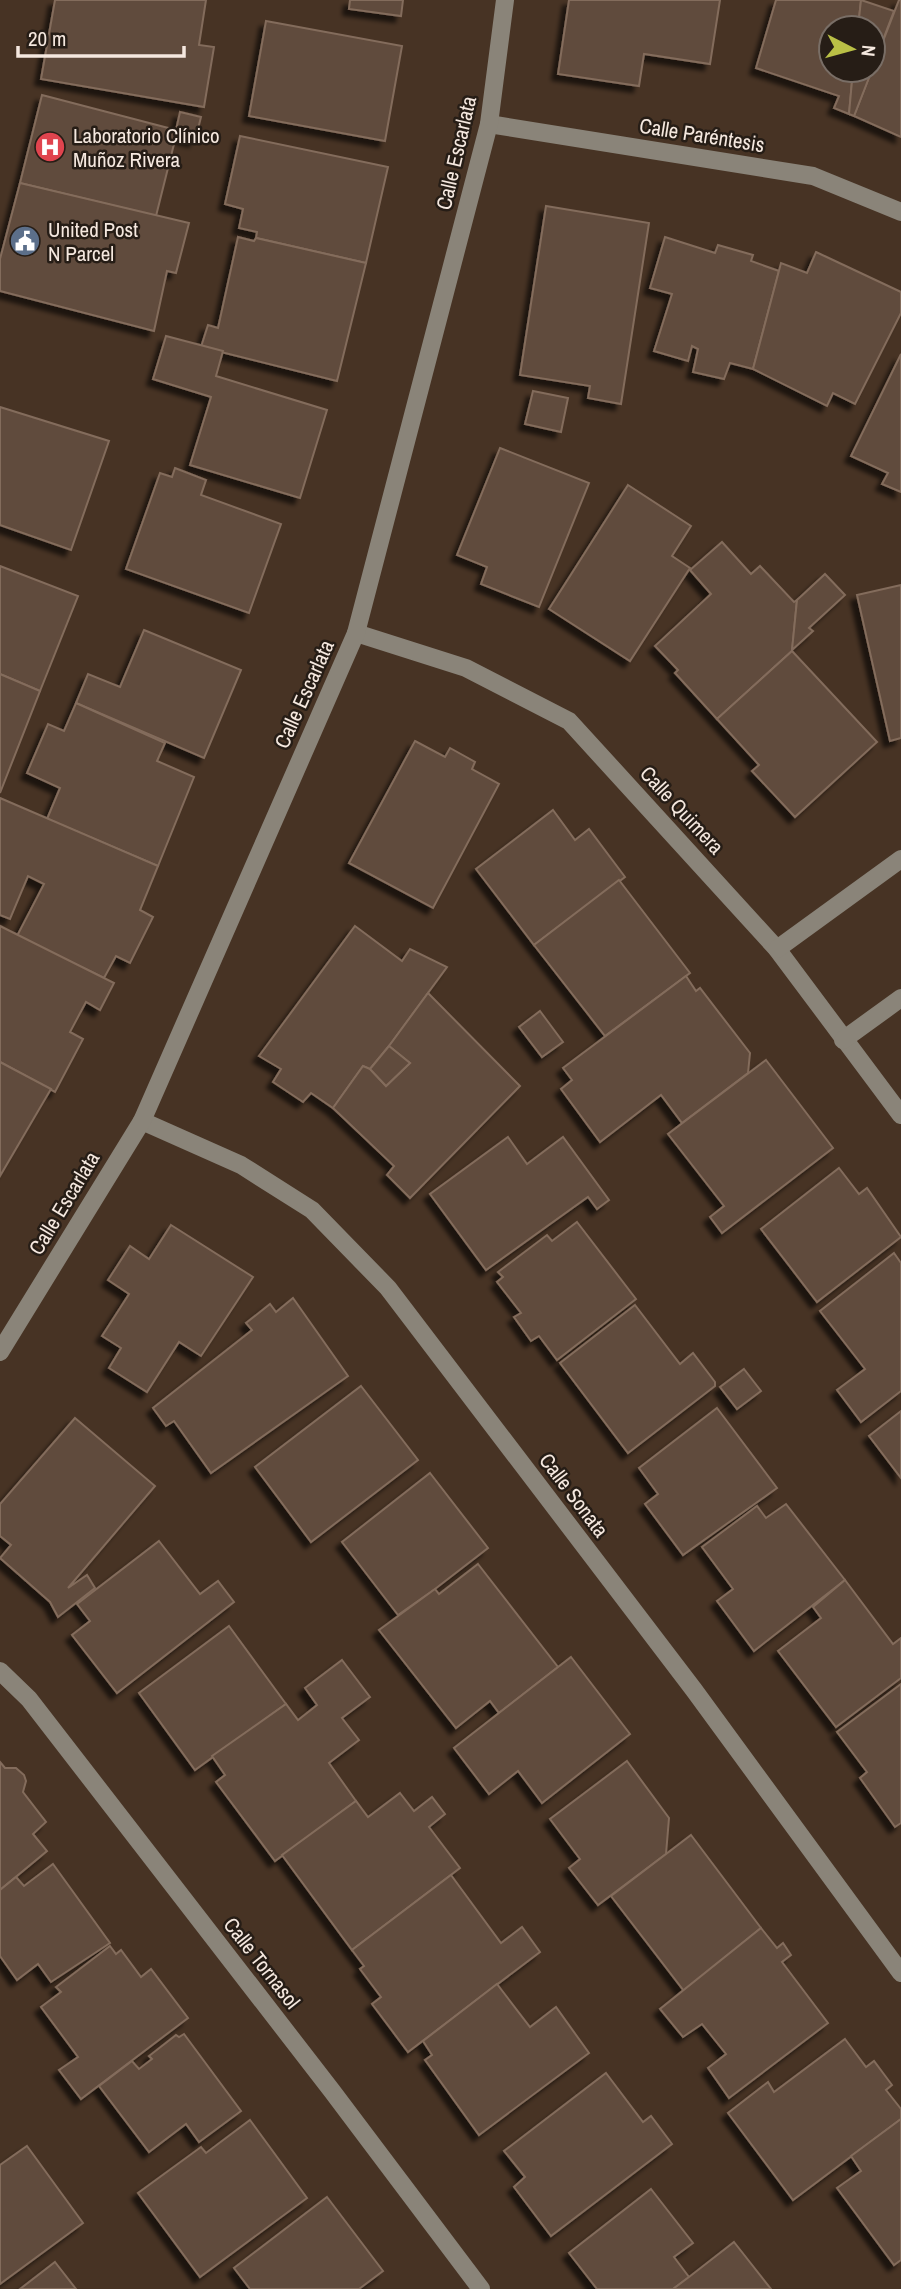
<svg xmlns="http://www.w3.org/2000/svg" width="901" height="2289" viewBox="0 0 901 2289" font-family="'Archivo Narrow',sans-serif">
<defs>
<filter id="shadow"><feDropShadow dx="-6" dy="6" stdDeviation="2" flood-color="#0009"/></filter>
</defs>
<rect width="100%" height="100%" fill="#473324"/>
<g fill="#614b3c" stroke="#836c5c" stroke-width="2" filter="url(#shadow)">
<polygon points="55,0 206,0 199,45 214,47 204,107 41,79"/>
<polygon points="350,0 403,0 401,16 349,9"/>
<polygon points="569,0 720,0 710,64 644,54 639,86 558,74"/>
<polygon points="776,0 861,0 858,28 831,28 831,70 853,70 849,114 834,108 839,96 756,68"/>
<polygon points="861,0 894,11 873,66 873,28 858,28"/>
<polygon points="899,0 901,0 901,137 854,116"/>
<polygon points="266,21 402,46 385,141 249,116"/>
<polygon points="853,70 872,70 854,116 849,114"/>
<polygon points="42,95 176,130 180,112 201,117 195,141 176,136 156,216 20,183"/>
<polygon points="240,136 388,167 366,263 256,238 257,232 239,228 243,209 225,204"/>
<polygon points="20,183 189,223 176,273 167,271 154,331 0,291 0,259"/>
<polygon points="546,206 649,223 621,404 588,398 590,386 520,375"/>
<polygon points="238,237 254,241 256,238 366,263 337,381 201,347 208,325 218,328"/>
<polygon points="665,237 715,253 718,245 753,255 751,261 779,271 753,369 730,363 724,379 693,372 698,349 692,346 688,361 654,351 672,294 650,288"/>
<polygon points="816,252 901,292 901,313 855,404 833,393 827,406 753,369 781,263 807,273"/>
<polygon points="166,336 223,351 216,376 327,410 300,498 190,465 211,397 153,379"/>
<polygon points="901,354 901,492 882,484 888,473 851,456"/>
<polygon points="533,391 568,398 561,432 525,424"/>
<polygon points="0,407 109,441 71,550 0,525"/>
<polygon points="500,448 589,483 539,607 481,584 487,567 457,555"/>
<polygon points="175,468 206,480 201,495 281,524 249,613 126,569 160,473 172,477"/>
<polygon points="628,485 691,526 672,556 690,568 630,661 549,609"/>
<polygon points="722,542 751,574 760,566 794,602 797,600 792,651 717,719 675,673 678,670 655,646 711,594 690,570"/>
<polygon points="0,566 78,596 40,691 0,674"/>
<polygon points="825,574 845,595 809,628 813,631 792,650 797,600"/>
<polygon points="901,585 901,738 890,741 857,595"/>
<polygon points="144,630 241,670 204,758 76,703 88,674 120,687"/>
<polygon points="792,651 877,742 795,817 752,771 759,765 717,719"/>
<polygon points="0,674 40,691 0,793"/>
<polygon points="76,703 165,743 157,761 194,777 158,866 47,819 60,788 27,773 48,724 64,731"/>
<polygon points="415,741 445,757 450,748 475,762 472,769 499,784 433,908 349,863"/>
<polygon points="0,798 158,866 140,910 153,917 130,963 116,956 104,978 17,936 44,884 28,876 10,919 0,915"/>
<polygon points="553,810 575,840 589,829 625,877 534,945 476,869"/>
<polygon points="619,880 690,973 605,1036 534,945"/>
<polygon points="0,926 114,983 100,1010 86,1002 70,1032 83,1039 55,1092 0,1062"/>
<polygon points="355,926 402,961 410,949 447,967 389,1046 370,1069 363,1066 333,1108 311,1093 303,1102 273,1082 281,1069 259,1056"/>
<polygon points="686,976 696,991 700,988 750,1053 748,1073 682,1123 661,1095 600,1142 561,1089 572,1080 563,1068"/>
<polygon points="428,993 520,1086 410,1198 387,1175 394,1166 333,1108 363,1066 370,1069 386,1086 410,1063 389,1046"/>
<polygon points="540,1011 563,1042 542,1057 519,1027"/>
<polygon points="389,1046 410,1063 386,1086 370,1069"/>
<polygon points="766,1060 833,1148 722,1233 710,1217 724,1206 668,1134"/>
<polygon points="0,1062 51,1089 0,1176"/>
<polygon points="508,1137 527,1164 563,1137 609,1200 597,1209 588,1197 486,1270 430,1194"/>
<polygon points="839,1168 859,1194 867,1188 901,1237 817,1302 761,1229"/>
<polygon points="577,1222 636,1299 557,1360 539,1336 531,1341 514,1317 521,1313 497,1282 503,1277 498,1272 547,1235 552,1241"/>
<polygon points="171,1225 253,1277 201,1356 179,1342 147,1392 109,1368 121,1348 102,1336 129,1294 108,1280 130,1246 149,1259"/>
<polygon points="894,1253 901,1263 901,1391 861,1422 837,1390 865,1369 820,1311"/>
<polygon points="293,1298 348,1376 211,1473 174,1421 166,1426 153,1408 252,1330 246,1323 270,1304 276,1312"/>
<polygon points="635,1305 680,1364 693,1353 715,1382 715,1386 628,1453 560,1363"/>
<polygon points="744,1369 761,1391 737,1409 720,1387"/>
<polygon points="361,1386 418,1460 311,1542 255,1467"/>
<polygon points="717,1408 777,1488 683,1555 645,1504 658,1494 639,1468"/>
<polygon points="901,1411 901,1478 869,1436"/>
<polygon points="75,1418 155,1486 68,1588 87,1575 95,1588 58,1617 50,1602 0,1558 11,1545 0,1536 0,1504"/>
<polygon points="430,1473 488,1548 435,1589 398,1615 342,1542"/>
<polygon points="786,1504 845,1580 754,1651 717,1601 733,1589 702,1547 757,1506 766,1518"/>
<polygon points="159,1541 200,1594 218,1581 234,1602 117,1693 72,1635 90,1621 77,1604"/>
<polygon points="478,1564 558,1667 499,1713 490,1701 456,1728 379,1630 435,1589 439,1594"/>
<polygon points="845,1580 893,1644 901,1638 901,1678 836,1727 778,1651 821,1618 813,1607"/>
<polygon points="229,1626 286,1704 195,1770 139,1693"/>
<polygon points="571,1657 630,1734 542,1803 518,1771 489,1794 454,1748"/>
<polygon points="342,1660 370,1697 342,1718 359,1740 329,1763 356,1801 275,1861 216,1782 225,1775 212,1756 286,1704 298,1720 317,1705 305,1688"/>
<polygon points="901,1684 901,1823 895,1827 860,1778 867,1772 837,1732"/>
<polygon points="627,1761 669,1818 666,1854 598,1905 569,1868 580,1859 550,1819"/>
<polygon points="0,1762 5,1768 16,1768 24,1775 26,1781 23,1792 46,1822 33,1834 47,1851 0,1890"/>
<polygon points="400,1793 414,1811 432,1797 445,1814 429,1827 460,1868 352,1950 282,1855 356,1801 368,1817"/>
<polygon points="691,1835 761,1928 684,1991 611,1896"/>
<polygon points="53,1864 110,1943 51,1982 38,1964 17,1980 0,1956 0,1890 16,1877 24,1886"/>
<polygon points="451,1875 501,1943 522,1927 540,1952 408,2052 372,2004 381,1997 360,1969 364,1966 352,1950"/>
<polygon points="761,1928 777,1948 783,1943 791,1955 782,1962 828,2023 729,2098 708,2068 726,2054 702,2024 683,2037 660,2009"/>
<polygon points="110,1946 116,1954 121,1950 141,1977 151,1969 188,2018 81,2099 59,2070 78,2057 41,2007 61,1992 56,1987"/>
<polygon points="497,1984 530,2027 556,2007 589,2053 479,2135 425,2060 432,2055 423,2041"/>
<polygon points="184,2034 241,2111 199,2142 186,2124 149,2152 99,2086 132,2061 139,2069 152,2059 149,2056 176,2035 179,2037"/>
<polygon points="845,2039 866,2067 874,2061 892,2085 886,2090 901,2109 901,2119 793,2200 728,2113 768,2082 774,2092"/>
<polygon points="606,2073 643,2122 651,2116 672,2144 551,2236 514,2187 525,2177 504,2151"/>
<polygon points="901,2119 901,2260 894,2265 837,2188 861,2171 851,2156"/>
<polygon points="250,2120 307,2198 200,2277 138,2193 201,2147 206,2153"/>
<polygon points="27,2146 83,2223 0,2284 0,2165"/>
<polygon points="651,2189 693,2243 674,2257 689,2277 673,2289 597,2289 569,2253"/>
<polygon points="327,2197 383,2271 359,2289 250,2289 234,2268"/>
<polygon points="734,2242 771,2289 673,2289 689,2277"/>
<polygon points="55,2262 76,2289 20,2289"/>
</g>
<g fill="none" stroke-linecap="round" stroke-linejoin="round">
<g stroke="#8a8479" stroke-width="18">
<polyline points="489,124 813,176 901,212"/>
<polyline points="356,633 466,668 569,721 777,949 901,1115"/>
<polyline points="777,949 901,859"/>
<polyline points="843,1040 901,998"/>
<polyline points="142,1121 241,1165 312,1210 388,1288 694,1690 901,1973"/>
<polyline points="0,1352 142,1121 356,633 489,124 505,0"/>
<polyline points="0,1671 29,1699 332,2091 481,2289"/>
</g>
</g>
<defs>
<g id="hospital-disc" transform="scale(1.575)"><circle r="9.5" fill="#e0444e" stroke="#261d16"/><path d="M-5-5h3v3.5h4V-5h3V5h-3V1.5h-4V5h-3Z" fill="#fff"/></g>
<g id="civic-disc" transform="scale(1.575)"><circle r="9.5" fill="#5c6f8a" stroke="#261d16"/><path d="M-.6-6.5H3V-4.5H.6V-3L4-1V1h2V6H-6V1h2V-1L-.6-3ZM-1.2 2.5V6h2.4V2.5Z" fill="#fff"/></g>
</defs>
<g fill-rule="evenodd">
<use href="#hospital-disc" x="50" y="147"/>
<use href="#civic-disc" x="25" y="241"/>
</g>
<g text-anchor="middle" dominant-baseline="central" stroke-width="5" stroke-linejoin="round" paint-order="stroke">
<g font-size="21" fill="#f5e8df" stroke="#261d16" text-anchor="start">
<text x="73" y="135">Laboratorio Clínico<tspan x="73" dy="24">Muñoz Rivera</tspan></text>
<text x="48" y="229">United Post<tspan x="48" dy="24">N Parcel</tspan></text>
</g>
<g font-size="21" fill="#f5e8df" stroke="#261d16">
<text transform="translate(702 135) rotate(9)">Calle Paréntesis</text>
<text transform="translate(456 153) rotate(-77)">Calle Escarlata</text>
<text transform="translate(304 694) rotate(-66)">Calle Escarlata</text>
<text transform="translate(682 810) rotate(47)">Calle Quimera</text>
<text transform="translate(64 1203) rotate(-59)">Calle Escarlata</text>
<text transform="translate(574 1495) rotate(53)">Calle Sonata</text>
<text transform="translate(262 1963) rotate(52)">Calle Tornasol</text>
</g>
</g>
<g transform="translate(852 49) rotate(96)"><circle r="33" fill="#261d16" stroke="#796e66" stroke-width="2"/>
<path d="M0-5L12 26L0 18L-12 26Z" fill="#bac046"/>
<text y="-10" font-size="19" font-weight="bold" text-anchor="middle" fill="#f5e8df">N</text>
</g>
<path d="M18 46v10h166v-10" fill="none" stroke="#f5e8df" stroke-width="3.5"/>
<text x="28" y="46" font-size="21" fill="#f5e8df" stroke="#261d16" stroke-width="5" paint-order="stroke">20 m</text>
</svg>
